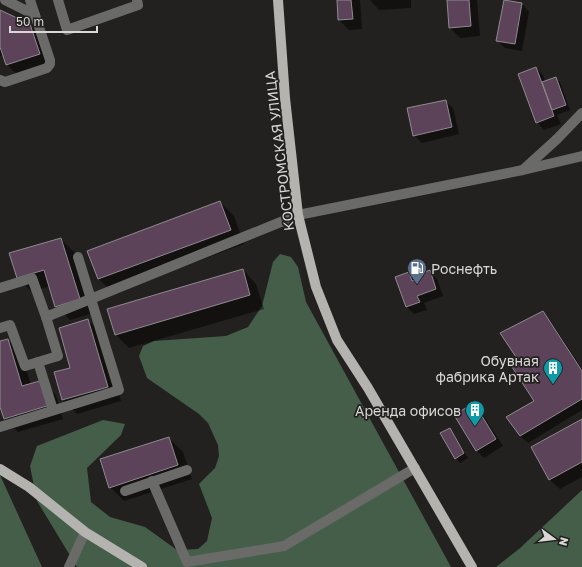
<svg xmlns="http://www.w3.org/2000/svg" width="582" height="567" viewBox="0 0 582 567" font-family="'Golos Text',sans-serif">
<rect width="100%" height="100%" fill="#23211f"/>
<g fill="#445e49">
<polygon points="280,254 291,257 298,267 306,302 451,567 77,567 37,501 30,466 37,446 103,420 125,424 121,435 87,468 91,502 110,517 145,527 177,550 198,549 207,541 212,518 199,484 215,468 219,456 218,445 208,423 199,414 147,378 139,356 143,346 154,341 226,336 248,327 262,306 273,262"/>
<polygon points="0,475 42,567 0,567"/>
<polygon points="582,490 582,567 496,567 519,549"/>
</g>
<g fill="#0007">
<polygon points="338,0 360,0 362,29 349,30 339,20"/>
<polygon points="370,0 411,0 411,8 379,10"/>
<polygon points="448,0 477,0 480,36 460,38 450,28"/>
<polygon points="504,1 522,4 529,12 522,51 505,48 497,40"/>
<polygon points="0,11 29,24 43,39 53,68 21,78 7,65 4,55 0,56"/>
<polygon points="536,68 543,75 545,81 555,78 560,82 570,110 557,115 561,124 544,130 537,122"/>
<polygon points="445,101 453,108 459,134 422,143 414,135"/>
<polygon points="220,202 234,216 244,244 113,293 99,279 89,252"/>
<polygon points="61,239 75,253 93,313 70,320 56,306 50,286 32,292 18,278"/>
<polygon points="243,270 256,284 264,309 129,348 115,334"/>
<polygon points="430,272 437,279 443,296 424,303 427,310 414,314 407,307 397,277 409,273 416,281 423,278"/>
<polygon points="543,313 550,320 582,369 582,410 528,443 520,436 535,401 520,361"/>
<polygon points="88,320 102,334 121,401 77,414 63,400 71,368"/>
<polygon points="8,340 22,354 31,385 42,381 56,395 63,419 18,432 4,418 0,404 0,342"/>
<polygon points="474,404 481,412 503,446 484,458 476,450"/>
<polygon points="582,420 582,477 560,489 550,480 532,447"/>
<polygon points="449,429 454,434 468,458 460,463 456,458"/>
<polygon points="169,438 183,452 192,479 124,501 110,487"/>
</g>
<g fill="#5c435a" stroke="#8e8b8d">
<polygon points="337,0 351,0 353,19 338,20"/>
<polygon points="447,0 469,0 471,26 449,28"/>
<polygon points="504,0 522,3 515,44 496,41"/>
<polygon points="0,10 30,24 40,54 6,65 0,47"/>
<polygon points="536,67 554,116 536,123 518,74"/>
<polygon points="556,77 566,105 552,110 542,82"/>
<polygon points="446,100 452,127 413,136 407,108"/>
<polygon points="220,201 231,230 98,279 87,251"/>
<polygon points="61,238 80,299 55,307 44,270 17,278 9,253"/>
<polygon points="243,269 250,295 115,335 107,309"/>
<polygon points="430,270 436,289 417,296 420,302 406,307 395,277 409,272 412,281 421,278 420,274"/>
<polygon points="543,311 582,371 582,399 520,436 506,417 534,401 512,367 518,360 500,333"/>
<polygon points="88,319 108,387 62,400 54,372 70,368 59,328"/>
<polygon points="8,339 22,386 43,380 50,405 4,419 0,407 0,341"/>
<polygon points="474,403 496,439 476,451 454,415"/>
<polygon points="582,419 582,462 549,480 531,447"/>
<polygon points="450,428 464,453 455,459 440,433"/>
<polygon points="169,437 178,465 109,488 100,459"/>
</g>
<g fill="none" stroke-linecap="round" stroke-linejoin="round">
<g stroke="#6a6a68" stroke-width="10">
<polyline points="5,0 35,15"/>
<polyline points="58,0 67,30 138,5 137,0"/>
<polyline points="0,80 5,82 47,68 50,64 50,60 30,0"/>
<polyline points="524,169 557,139 582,113"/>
<polyline points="0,288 32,278 46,317 58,356 25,366 10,325 0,328"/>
<polyline points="46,317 298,215 523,170 582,156"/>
<polyline points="38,362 53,410"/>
<polyline points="0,427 119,390 78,257"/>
<polyline points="152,481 187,562 284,546 415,468"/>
<polyline points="125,491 187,470"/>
<polyline points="69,567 85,532"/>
</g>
<g stroke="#b4b3b0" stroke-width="10">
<polyline points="278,0 285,98 298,215 316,287 337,340 368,388 472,567"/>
<polyline points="0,469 29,487 85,532 142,567"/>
</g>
</g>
<defs>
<g id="fuel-pin" transform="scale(1)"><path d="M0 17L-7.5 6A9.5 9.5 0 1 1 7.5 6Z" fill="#5c6f8a" stroke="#23211f"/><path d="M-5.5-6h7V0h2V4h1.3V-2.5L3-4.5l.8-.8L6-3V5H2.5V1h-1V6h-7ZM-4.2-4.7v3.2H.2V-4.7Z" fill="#fff"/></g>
<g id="building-pin" transform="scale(1)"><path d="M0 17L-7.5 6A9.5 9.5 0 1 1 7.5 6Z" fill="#0f9aa8" stroke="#23211f"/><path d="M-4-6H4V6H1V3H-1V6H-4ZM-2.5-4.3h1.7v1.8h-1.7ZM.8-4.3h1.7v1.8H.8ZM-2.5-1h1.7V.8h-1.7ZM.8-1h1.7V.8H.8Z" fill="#fff"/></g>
</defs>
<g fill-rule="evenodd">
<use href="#fuel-pin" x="417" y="268"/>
<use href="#building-pin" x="553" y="368"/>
<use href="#building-pin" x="475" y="410"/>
</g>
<g text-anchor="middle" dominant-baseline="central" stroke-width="3.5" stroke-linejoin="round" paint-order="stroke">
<g font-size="14" fill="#d9d8d6" stroke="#23211f">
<text transform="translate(279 151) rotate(-97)">КОСТРОМСКАЯ УЛИЦА</text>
</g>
<g font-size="14" fill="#d9d8d6" stroke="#23211f" text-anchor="end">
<text x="431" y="268" text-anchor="start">Роснефть</text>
<text x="539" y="360">Обувная<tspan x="539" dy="16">фабрика Артак</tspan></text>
<text x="461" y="410">Аренда офисов</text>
</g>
</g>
<g transform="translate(554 539) rotate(105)" stroke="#23211f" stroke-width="3" paint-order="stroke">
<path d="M0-3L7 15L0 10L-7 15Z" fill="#d9d8d6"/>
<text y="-6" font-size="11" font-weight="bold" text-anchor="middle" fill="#d9d8d6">N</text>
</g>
<path d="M10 26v6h87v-6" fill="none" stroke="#d9d8d6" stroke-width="2"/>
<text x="16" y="26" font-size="12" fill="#d9d8d6" stroke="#23211f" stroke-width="3" paint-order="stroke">50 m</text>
</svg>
